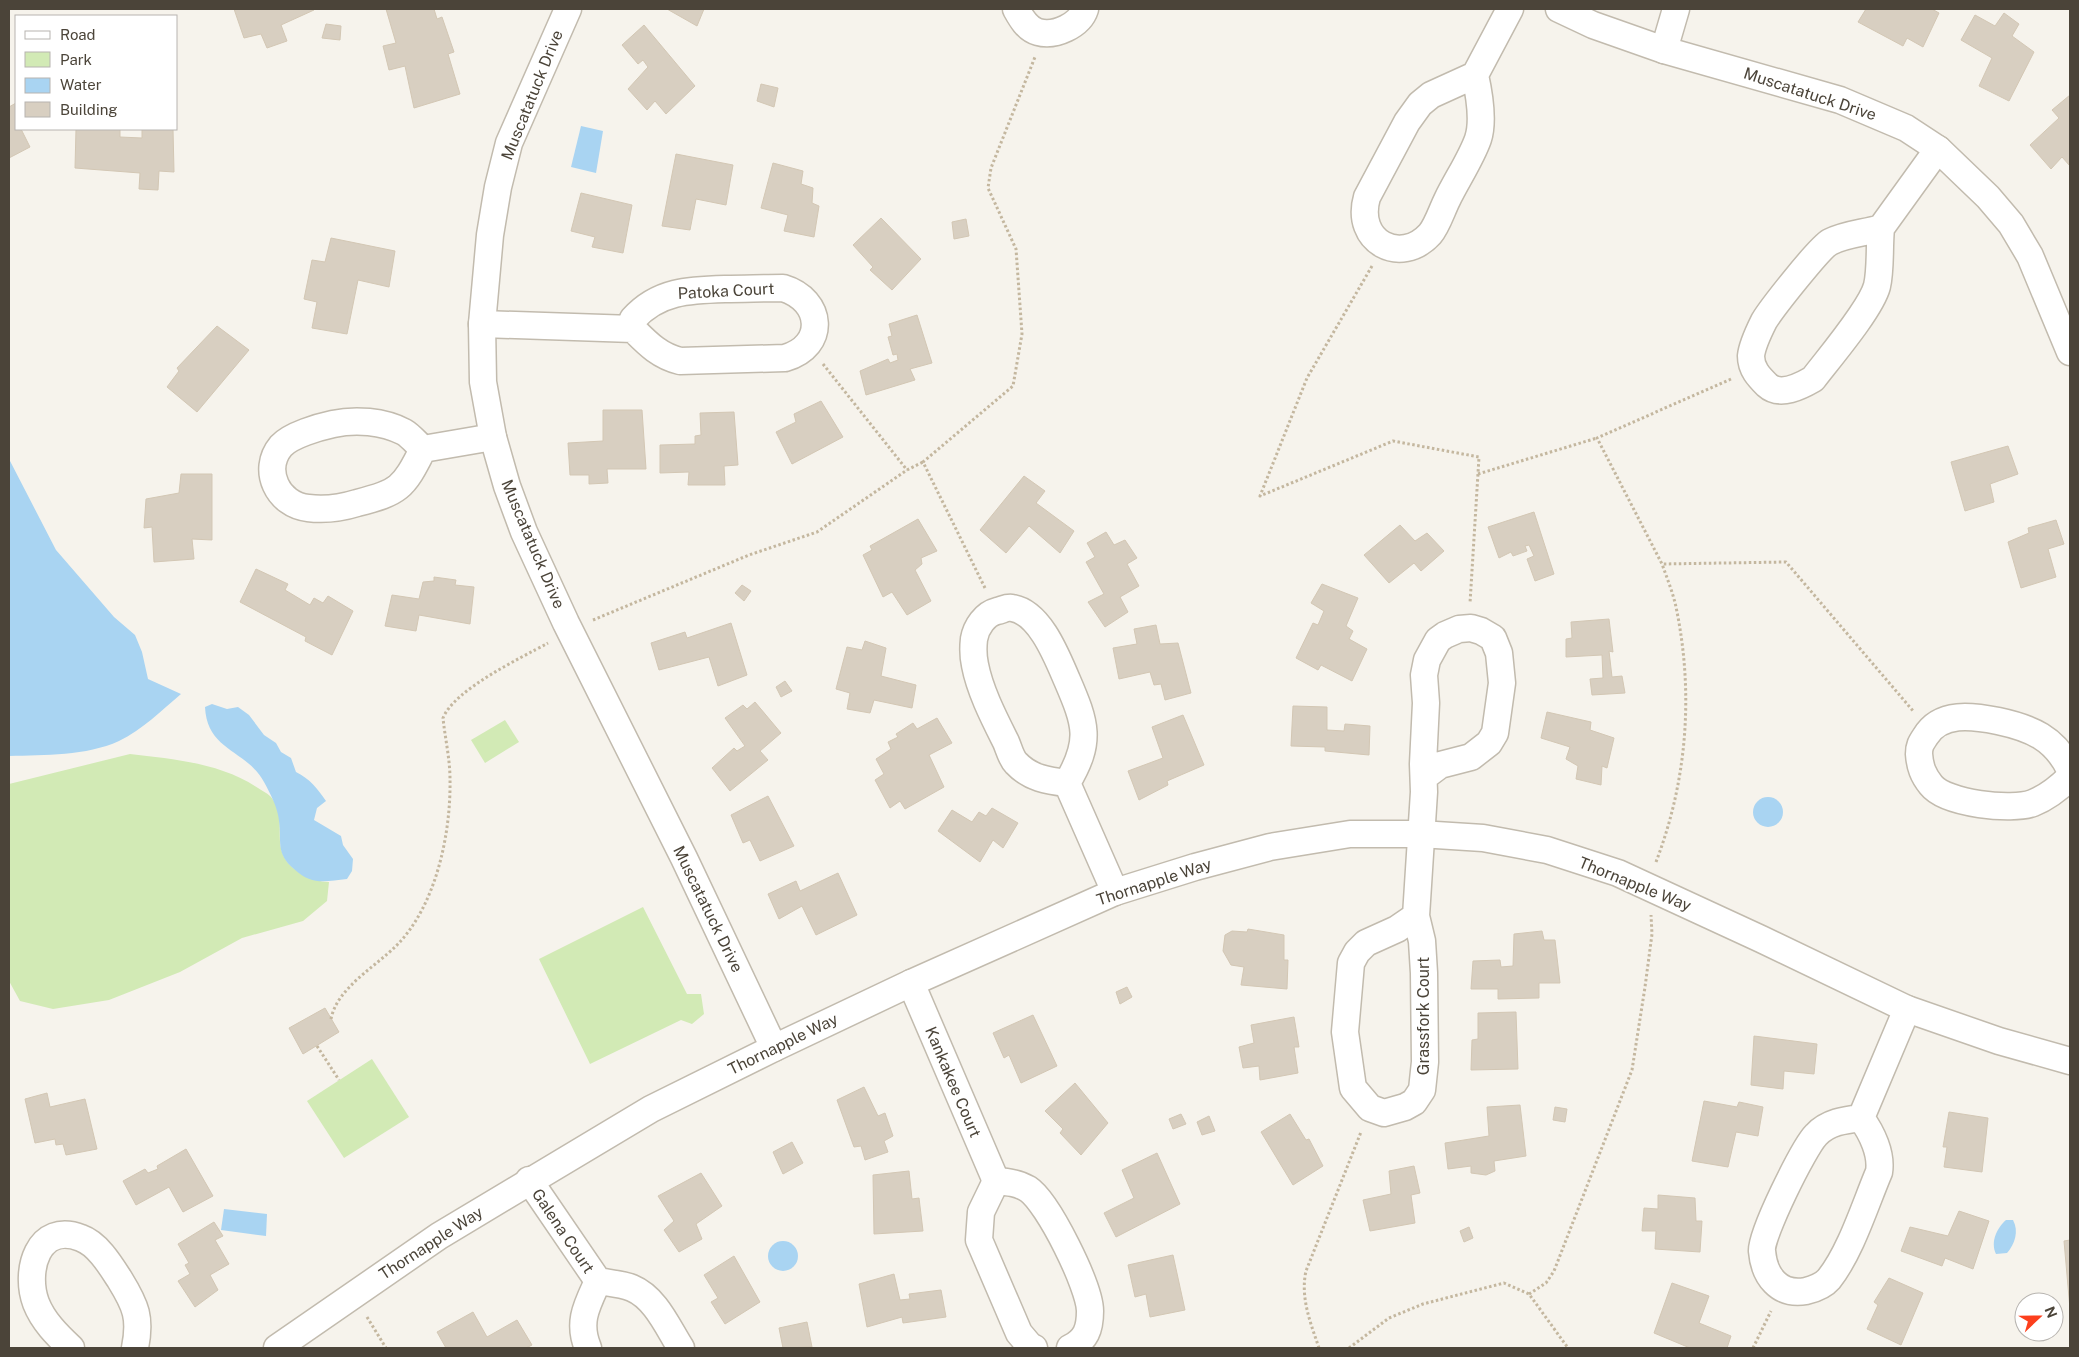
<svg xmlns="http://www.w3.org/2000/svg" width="2079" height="1357" viewBox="0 0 2079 1357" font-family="'Public Sans',sans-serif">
<rect width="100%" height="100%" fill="#f6f3ec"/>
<g fill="#d2eab5">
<polygon points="505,720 519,742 485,763 471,740"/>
<path d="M130,754C173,759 221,763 258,788C261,790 267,793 270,796C293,821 262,853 304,875C313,879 319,882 329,882L327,901L303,921L242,938L180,972L109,1000L53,1009L20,1001L9,981V784Z"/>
<polygon points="643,907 687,994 701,994 704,1014 692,1024 681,1020 590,1064 539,959"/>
<polygon points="372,1059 409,1117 344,1158 307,1101"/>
</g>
<g fill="#a9d4f2">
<polygon points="581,126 603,131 596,173 571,167"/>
<path d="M9,459L56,550L114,617L135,635L142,652L148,679L181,694C162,710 142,730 119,741C86,756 45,755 9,756Z"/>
<path d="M212,704L227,709L238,707L249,715L264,735L276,743L281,752L291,758L296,772C310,779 317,788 326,801L317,808L314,820L341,836L343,845L353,859L352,871L347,879C326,881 312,886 294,869C275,853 282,841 279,821C278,808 270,793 264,782C247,750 207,751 205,707Z"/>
<circle cx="1768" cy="812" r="15"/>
<polygon points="224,1209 267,1214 266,1236 221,1230"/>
<path d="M2006,1220H2013C2019,1231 2015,1244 2007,1253L1996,1254C1990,1242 1997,1228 2006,1220Z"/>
<circle cx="783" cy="1256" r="15"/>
</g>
<g fill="#d8cfc1" stroke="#d3c7b4">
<polygon points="234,9 314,9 314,10 281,25 287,41 267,48 261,34 244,38"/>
<polygon points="386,9 434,9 437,19 442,17 454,52 448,54 460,94 414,108 405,66 389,70 383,46 396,43"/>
<polygon points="667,9 704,9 697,26"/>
<polygon points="1866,9 1932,9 1939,13 1923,47 1907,38 1903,46 1858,22"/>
<polygon points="2004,13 2019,24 2012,36 2034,52 2009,101 1979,86 1992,58 1961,40 1975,15 1995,26"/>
<polygon points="326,24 341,26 340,40 322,38"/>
<polygon points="644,25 695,86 666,114 655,101 647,110 628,89 648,67 643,60 638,64 622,45"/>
<polygon points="761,84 778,88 774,107 757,101"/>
<polygon points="2070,95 2070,166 2062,157 2051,169 2030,145 2059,118 2052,110"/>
<polygon points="16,103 16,129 21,129 30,147 9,158 9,107"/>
<polygon points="76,129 120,129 120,137 142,138 142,129 173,129 174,172 159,171 158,190 139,189 140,173 75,168"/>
<polygon points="676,154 733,165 726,205 696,199 690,230 662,226"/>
<polygon points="773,163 803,171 801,184 813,188 812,203 819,206 814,237 784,231 788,215 761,208"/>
<polygon points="581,193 632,205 623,253 592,247 595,237 571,231"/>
<polygon points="881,218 921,259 892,290 870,270 873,267 853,245"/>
<polygon points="966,219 969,236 954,239 952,222"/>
<polygon points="331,238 395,251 389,287 358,280 347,334 312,328 317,302 304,299 312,260 325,262"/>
<polygon points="917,315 932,363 910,369 915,380 866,395 860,371 888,359 890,363 898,360 897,354 893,355 888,337 892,336 889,324"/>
<polygon points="217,326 249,350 197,412 167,387 179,371 177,368"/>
<polygon points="821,401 843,437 792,464 776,432 796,422 794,414"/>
<polygon points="603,410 642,410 646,469 607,469 608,483 589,484 589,475 570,475 568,443 603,441"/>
<polygon points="734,412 738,465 724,466 725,485 688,485 689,472 660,473 660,445 695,444 695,436 701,435 700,413"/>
<polygon points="2008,446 2018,474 1990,484 1994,502 1965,511 1951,462"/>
<polygon points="181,474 212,474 212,540 192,539 194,559 154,562 152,527 144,528 146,499 179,493"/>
<polygon points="1024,476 1045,491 1036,503 1074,531 1060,553 1029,526 1006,553 980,530"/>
<polygon points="1534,512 1554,574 1535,581 1527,559 1534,556 1529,545 1525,546 1527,551 1513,556 1511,552 1499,558 1488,527"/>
<polygon points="918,519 937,551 921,558 922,564 915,570 931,601 907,615 892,592 883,597 863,555 872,550 870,546"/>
<polygon points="2056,520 2064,544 2048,549 2056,577 2021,588 2008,542 2029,533 2028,528"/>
<polygon points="1400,525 1415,541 1427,533 1444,551 1421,571 1414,563 1389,583 1364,555"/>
<polygon points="1106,532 1114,545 1125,540 1137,558 1127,564 1139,586 1120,597 1128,612 1105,627 1088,602 1104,594 1086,562 1095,557 1087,543"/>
<polygon points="256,569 288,584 285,590 310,605 314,598 323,603 328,596 353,611 332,655 305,641 306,637 240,602"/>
<polygon points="434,577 456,580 455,585 474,587 470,624 419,615 416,631 385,626 392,595 419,599 423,582 434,581"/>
<polygon points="1322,584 1358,598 1346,626 1353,631 1349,639 1367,649 1352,681 1321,665 1318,670 1296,658 1313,623 1318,625 1324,611 1311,603"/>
<polygon points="742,585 751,591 744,601 735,593"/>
<polygon points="1609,619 1613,652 1609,651 1612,677 1622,676 1625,693 1592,695 1590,679 1603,678 1602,655 1566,657 1566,639 1572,638 1571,622"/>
<polygon points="731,623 747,675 718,686 709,657 659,670 651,643 685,632 687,638"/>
<polygon points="1156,625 1160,644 1178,643 1191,693 1165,700 1161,684 1154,685 1150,672 1119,679 1113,648 1137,644 1134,629"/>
<polygon points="865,641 886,648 881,676 916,685 912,708 874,700 870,713 847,709 850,693 836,689 847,647 862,650"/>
<polygon points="785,681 792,691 781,697 776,687"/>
<polygon points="755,702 781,733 760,751 768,760 730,791 712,768 734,748 737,751 745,746 725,718 743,705 747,709"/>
<polygon points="1293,706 1327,707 1327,730 1344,731 1345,724 1370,726 1369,755 1325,751 1325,747 1291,746"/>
<polygon points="1547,712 1591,722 1590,730 1614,738 1607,768 1602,766 1601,785 1576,779 1578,766 1566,759 1570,747 1541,738"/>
<polygon points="1183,715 1204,765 1167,781 1168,785 1139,800 1128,771 1163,758 1152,727"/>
<polygon points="937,718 952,743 929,755 944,787 905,809 900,801 890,808 875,780 884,774 876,759 891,749 888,742 898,737 896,734 913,723 917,729"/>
<polygon points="768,796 794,846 760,861 750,840 743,843 731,815"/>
<polygon points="992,808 1018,823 1003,848 993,840 980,862 938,831 952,810 972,822 979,812 986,816"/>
<polygon points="838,873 857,915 816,935 802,906 779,919 768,894 796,881 800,891"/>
<polygon points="1248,929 1284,935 1284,960 1288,960 1287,989 1241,985 1244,967 1231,965 1223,951 1225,935 1232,931 1247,932"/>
<polygon points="1542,931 1544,940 1555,940 1560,983 1539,983 1539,998 1498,999 1498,989 1471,989 1473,961 1500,960 1501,967 1513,966 1514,934"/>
<polygon points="1127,987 1132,997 1120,1004 1116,992"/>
<polygon points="325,1008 339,1032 303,1054 289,1028"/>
<polygon points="1516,1012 1518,1069 1471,1070 1472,1040 1478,1039 1478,1013"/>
<polygon points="1033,1015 1057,1066 1021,1083 1009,1055 1004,1058 993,1033"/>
<polygon points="1294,1017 1299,1047 1294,1047 1298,1073 1260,1080 1259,1066 1243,1068 1239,1047 1254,1043 1251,1025"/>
<polygon points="1754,1036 1817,1044 1814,1074 1784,1071 1783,1089 1751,1085"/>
<polygon points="1075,1083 1108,1123 1081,1155 1060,1133 1063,1129 1045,1111"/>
<polygon points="864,1087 878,1116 885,1113 893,1136 884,1141 888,1152 865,1160 861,1146 854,1147 837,1100"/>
<polygon points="47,1093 50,1107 85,1099 97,1149 66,1155 63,1144 56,1145 55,1139 35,1143 25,1099"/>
<polygon points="1704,1101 1737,1107 1739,1102 1763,1107 1758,1136 1736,1132 1728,1167 1692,1161"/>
<polygon points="1520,1105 1526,1156 1494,1161 1495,1171 1486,1175 1471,1173 1471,1166 1448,1169 1445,1143 1489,1136 1487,1107"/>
<polygon points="1555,1107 1567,1109 1565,1122 1553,1120"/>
<polygon points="1949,1112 1988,1118 1982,1172 1944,1167 1947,1147 1943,1147"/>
<polygon points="1181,1114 1186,1124 1173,1129 1169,1119"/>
<polygon points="1290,1114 1306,1140 1309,1139 1323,1166 1293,1185 1261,1132"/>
<polygon points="1209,1116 1215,1131 1202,1135 1197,1122"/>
<polygon points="792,1142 803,1163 783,1174 773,1152"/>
<polygon points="186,1149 213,1196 183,1212 169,1187 136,1205 123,1181 145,1169 148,1173 158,1169 157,1166"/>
<polygon points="1157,1153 1180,1204 1116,1237 1104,1213 1134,1198 1122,1170"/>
<polygon points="1414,1166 1420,1193 1411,1195 1415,1223 1370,1231 1363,1200 1391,1194 1389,1171"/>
<polygon points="909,1171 912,1199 919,1198 923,1231 874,1234 873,1175"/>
<polygon points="701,1173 722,1206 696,1224 702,1239 679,1252 664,1230 674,1221 658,1196"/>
<polygon points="1658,1195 1695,1198 1696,1221 1702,1221 1700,1252 1655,1249 1656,1231 1642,1231 1644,1208 1658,1209"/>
<polygon points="1959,1211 1989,1221 1973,1269 1945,1258 1942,1266 1901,1251 1910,1227 1948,1236"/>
<polygon points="214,1222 223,1236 215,1240 229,1264 210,1275 218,1290 195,1307 178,1281 190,1274 185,1265 189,1263 178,1244"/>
<polygon points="1469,1227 1473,1238 1464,1242 1460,1231"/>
<polygon points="2070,1240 2070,1309 2064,1241"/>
<polygon points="1173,1255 1185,1310 1150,1317 1146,1294 1135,1297 1128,1265"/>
<polygon points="734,1256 760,1302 725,1324 711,1302 718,1298 704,1275"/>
<polygon points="894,1274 900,1300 910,1299 909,1294 941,1290 946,1317 903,1323 902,1317 867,1327 859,1284"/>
<polygon points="1889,1278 1923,1293 1901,1345 1867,1329 1878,1305 1874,1302"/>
<polygon points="1672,1283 1709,1296 1699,1323 1731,1336 1727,1348 1690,1348 1654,1333"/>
<polygon points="473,1312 487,1337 517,1320 532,1345 526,1348 446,1348 437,1332"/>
<polygon points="807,1322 812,1347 783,1348 779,1328"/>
</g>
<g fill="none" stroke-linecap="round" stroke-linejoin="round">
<g stroke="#c2bbae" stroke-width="29">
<g id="minor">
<polyline points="568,9 509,143 498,187 490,235 482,324 483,382 493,437 507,486 524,532 566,623 684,858 774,1048"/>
<path d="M1016,9C1021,18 1027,29 1038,32C1055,37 1080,25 1085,9"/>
<polyline points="1559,9 1593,25 1664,50 1840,100 1906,128 1938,149 1988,197 2011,224 2030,256 2070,352"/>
<polyline points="1664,50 1676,9"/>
<path d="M1475,75C1479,93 1484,121 1478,139C1471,159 1456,181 1447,200C1442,210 1437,226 1430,234C1401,266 1354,242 1367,197L1407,122L1420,104L1431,95L1475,75L1510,9"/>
<path d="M1881,228C1879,247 1881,269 1877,286C1871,309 1829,358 1813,379C1801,386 1780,397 1767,385C1759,377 1751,369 1751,356C1752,345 1759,331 1764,321C1772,308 1819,248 1830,242C1845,234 1865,233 1881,228L1938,149"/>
<path d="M482,324L633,329C647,343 659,356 680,361L785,358C827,346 823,300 783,288C763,288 744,289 725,289C689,290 658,291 633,319V329"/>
<path d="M423,449C403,489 399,492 357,503C341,508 324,510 308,508C278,505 261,470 281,446C291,435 319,427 333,424C355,419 383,421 404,432C411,436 417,444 423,449L493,437"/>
<path d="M2070,770C2055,738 2031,728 1998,721C1973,716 1940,711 1925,737C1921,743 1919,746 1919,754C1920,767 1923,775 1931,785C1946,804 2012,811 2033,803C2048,797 2059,788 2070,777"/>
<path d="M1067,783C1048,781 1030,778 1016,763C1011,758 1009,749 1006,742C994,718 980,691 975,665C973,656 973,648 974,639C976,627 985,614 997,611C1002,610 1007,607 1012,608C1040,612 1057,657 1067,680C1086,724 1092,741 1067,783L1115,892"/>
<polyline points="1416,916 1397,929 1366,943 1357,952 1351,963 1345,1032 1353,1088 1370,1108 1384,1113 1405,1107 1414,1102 1422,1090 1425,1062 1424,973 1422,941 1416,916 1424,792 1423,764 1426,703 1424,675 1427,660 1438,640 1445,635 1459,629 1471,628 1481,631 1493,638 1499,653 1502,683 1495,733 1489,743 1471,757 1440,765 1424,777"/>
<polyline points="911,983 996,1181"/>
<path d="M1861,1118C1872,1133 1882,1154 1879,1172C1865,1205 1851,1251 1829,1279C1823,1286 1814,1289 1806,1291C1779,1296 1764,1276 1762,1251C1760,1236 1804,1147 1816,1135C1828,1122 1845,1120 1861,1118L1907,1009"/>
<path d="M529,1180L598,1281C609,1283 622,1284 632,1288C656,1298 668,1328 681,1348"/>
<path d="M996,1181C1008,1182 1018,1183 1028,1189C1048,1202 1090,1287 1090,1311C1090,1329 1086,1340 1070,1348"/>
<polyline points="996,1181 981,1212 979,1240 1019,1333 1030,1346 1034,1348"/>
<path d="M71,1348C57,1335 43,1321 36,1303C24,1271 38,1221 81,1238C98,1244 111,1266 120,1280C136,1306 141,1318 135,1348"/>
<polyline points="277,1348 439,1236 651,1109 774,1048 911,983 1115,892 1195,867 1270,847 1350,834 1420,834 1483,838 1547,850 1618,873 1761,939 1907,1009 1999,1041 2070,1061"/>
<path d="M588,1348C577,1322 587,1305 598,1281"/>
</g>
</g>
<g stroke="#c4b79f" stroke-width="3" stroke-dasharray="2.5 2.5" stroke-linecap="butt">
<polyline points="1372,266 1307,378 1260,496 1393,441 1479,457 1470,603"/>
<polyline points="823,364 907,470"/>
<polyline points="1731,379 1597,438 1662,564 1786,562 1914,712"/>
<polyline points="1478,474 1597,438"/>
<polyline points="985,588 923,462 1013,386 1022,334 1016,249 988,188 991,168 1035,57"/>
<polyline points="593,620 749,555 817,532 907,470 923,462"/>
<path d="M1656,862C1687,781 1694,693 1676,607C1673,593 1667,578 1662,564"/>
<path d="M331,1019C337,988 375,967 396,946C436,906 451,834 450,779C450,759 445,738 443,718C455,689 519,659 548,643"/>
<polyline points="317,1046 339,1080"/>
<polyline points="1529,1294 1546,1283 1554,1271 1632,1070 1645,987 1652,934 1651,915"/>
<polyline points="367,1317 386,1348"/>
<path d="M1319,1348C1311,1324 1300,1298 1306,1271L1361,1132"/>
<polyline points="1349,1348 1389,1318 1423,1304 1504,1283 1529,1294 1568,1348"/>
<polyline points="1753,1348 1771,1311"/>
</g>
<use href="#minor" stroke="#fff" stroke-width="26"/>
</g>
<g text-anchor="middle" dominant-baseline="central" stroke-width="4" stroke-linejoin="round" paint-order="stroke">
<g font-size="16" fill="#4b4439" stroke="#fff">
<text transform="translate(1810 94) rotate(18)">Muscatatuck Drive</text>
<text transform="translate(532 95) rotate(-68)">Muscatatuck Drive</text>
<text transform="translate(726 291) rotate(-3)">Patoka Court</text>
<text transform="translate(533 544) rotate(67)">Muscatatuck Drive</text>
<text transform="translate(1154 882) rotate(-18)">Thornapple Way</text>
<text transform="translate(1635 884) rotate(22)">Thornapple Way</text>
<text transform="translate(708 909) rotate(64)">Muscatatuck Drive</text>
<text transform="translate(1423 1016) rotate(-90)">Grassfork Court</text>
<text transform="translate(783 1044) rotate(-26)">Thornapple Way</text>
<text transform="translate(953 1082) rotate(67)">Kankakee Court</text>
<text transform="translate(563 1231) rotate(56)">Galena Court</text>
<text transform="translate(431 1243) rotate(-33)">Thornapple Way</text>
</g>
</g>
<rect width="2079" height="1357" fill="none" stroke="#4b4439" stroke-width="20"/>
<rect x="15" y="15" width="162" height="115" fill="#ffffff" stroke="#b7b4b0"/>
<rect x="25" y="31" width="25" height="8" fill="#ffffff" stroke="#b7b4b0"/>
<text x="60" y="40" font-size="15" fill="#4b4439">Road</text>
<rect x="25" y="52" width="25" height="15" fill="#d2eab5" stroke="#b7b4b0"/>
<text x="60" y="65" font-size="15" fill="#4b4439">Park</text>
<rect x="25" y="78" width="25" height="15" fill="#a9d4f2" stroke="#b7b4b0"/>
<text x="60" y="90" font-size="15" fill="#4b4439">Water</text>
<rect x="25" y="102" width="25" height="15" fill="#d8cfc1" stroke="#b7b4b0"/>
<text x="60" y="115" font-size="15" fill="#4b4439">Building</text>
<g transform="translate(2039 1317) rotate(68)"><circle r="24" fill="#ffffff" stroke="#b7b4b0"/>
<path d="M0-4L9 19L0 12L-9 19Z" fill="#fc3f1d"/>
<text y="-8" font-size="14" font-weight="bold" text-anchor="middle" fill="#4b4439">N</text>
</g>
</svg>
